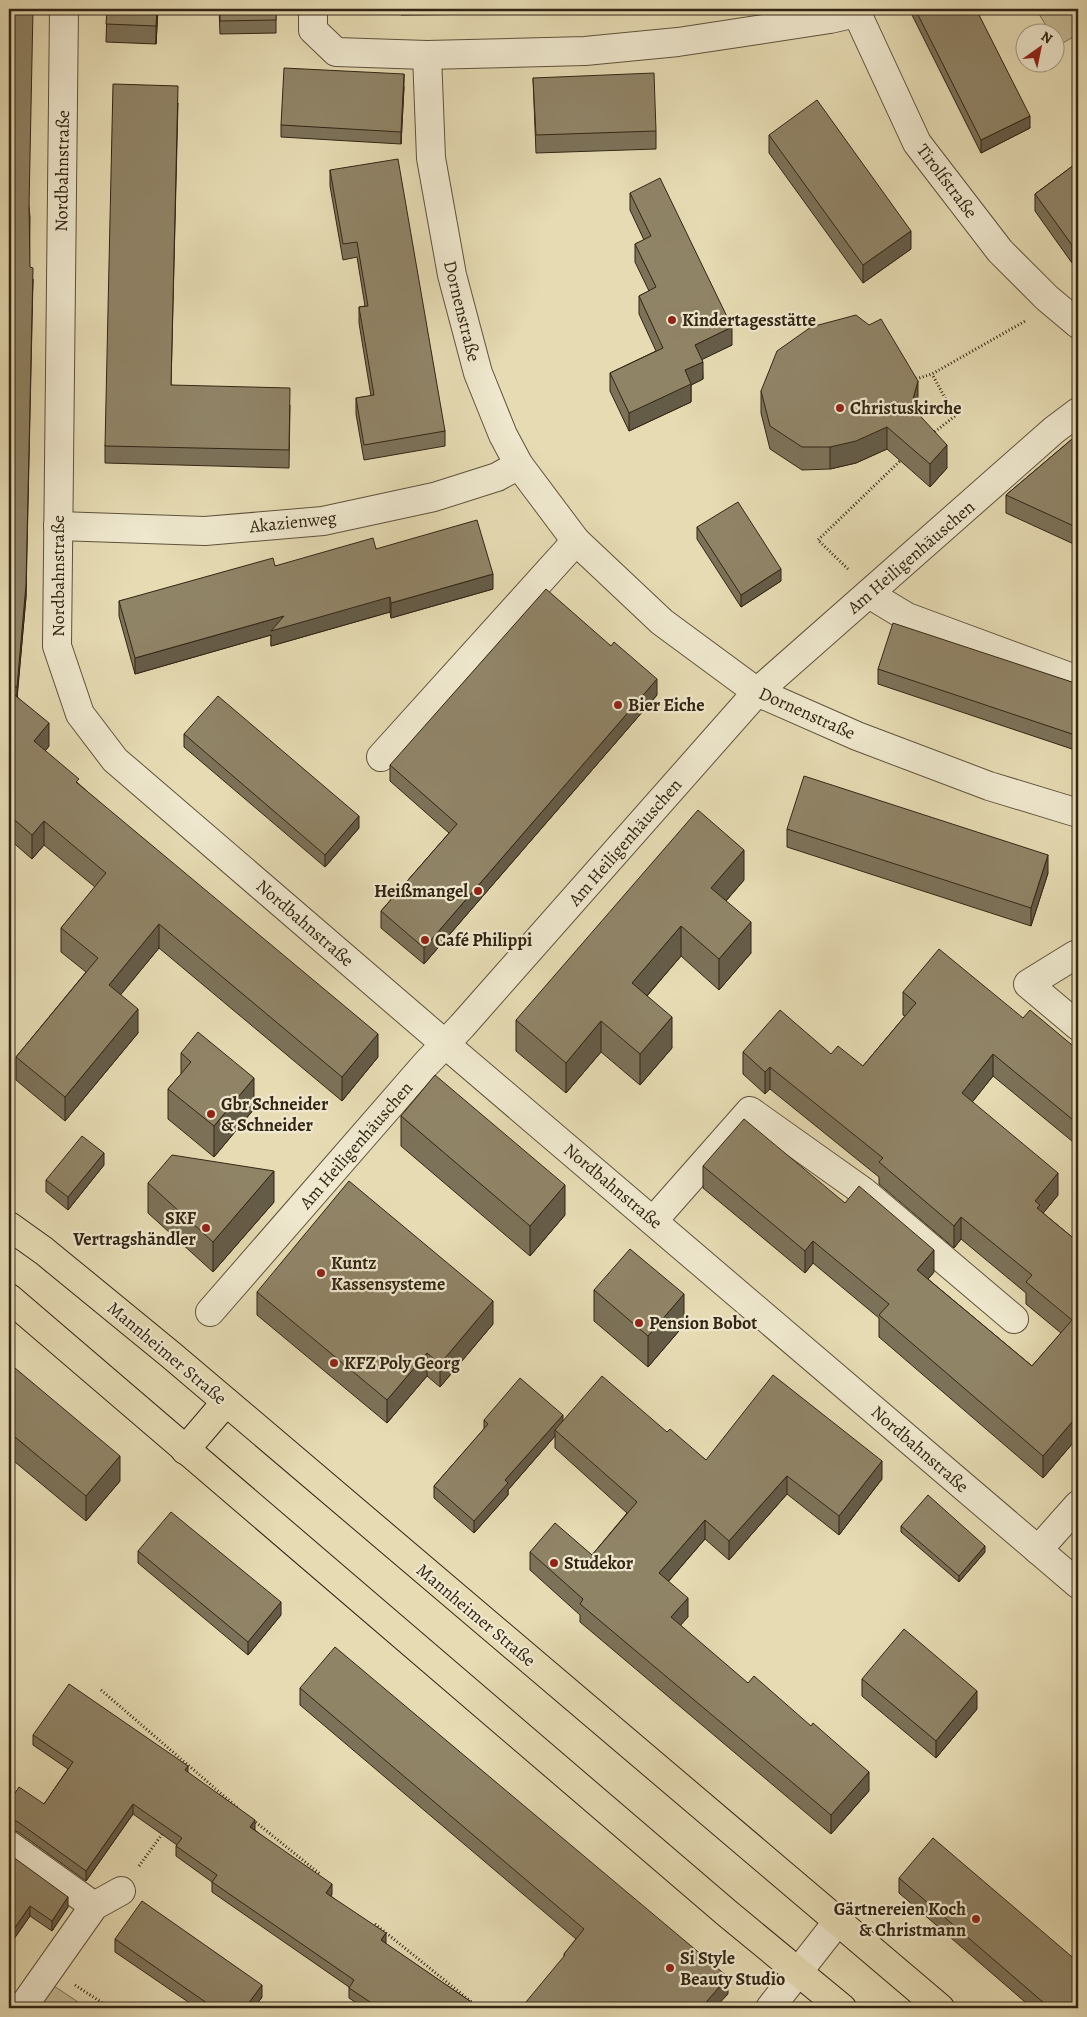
<svg xmlns="http://www.w3.org/2000/svg" width="1087" height="2017" viewBox="0 0 1087 2017" font-family="Alegreya,serif">
<rect width="100%" height="100%" fill="#e6dbb3"/>
<filter id="stains"><feTurbulence type="fractalNoise" baseFrequency=".004" numOctaves="4"/><feColorMatrix values="0 0 0 0 .2 0 0 0 0 .09 0 0 0 0 .02 0 0 0 .5 -.17"/></filter>
<radialGradient id="worn" r=".72"><stop offset=".6" stop-color="#630" stop-opacity="0"/><stop offset="1" stop-color="#630" stop-opacity=".3"/></radialGradient>
<g fill="#c7bc98" stroke="#7c7056">
<polygon points="1036,9 1078,9 1078,34 1058,46 1055,40 1054,32 1050,32"/>
<polygon points="54,1986 87,2008 39,2008"/>
</g>
<g fill="none" stroke-linecap="round" stroke-linejoin="round">
<g stroke="#5f523c" stroke-width="30">
<g id="minor">
<polyline points="64,9 57,646 80,714 115,760 445,1044 1078,1584"/>
<polyline points="313,9 313,30 336,52 427,55 585,51 678,42 830,19 856,13"/>
<polyline points="855,9 917,143 1000,251 1047,298 1078,324"/>
<polyline points="427,55 431,158 452,275 478,373 503,435 519,465 576,541 662,622 757,692 857,736 989,786 1078,813"/>
<polyline points="58,526 205,531 323,521 434,497 497,477 519,465"/>
<polyline points="869,594 907,617 1078,680"/>
<polyline points="381,757 576,541"/>
<polyline points="1075,955 1028,984 1078,1026"/>
<polyline points="653,1221 750,1111 864,1192 1014,1319"/>
<polyline points="210,1312 425,1065 462,1026 757,692 1054,430 1078,412"/>
<polyline points="1038,1550 1078,1505"/>
<polyline points="9,1845 94,1906"/>
<polyline points="22,2008 94,1906 121,1891"/>
<polyline points="770,2008 838,1921"/>
</g>
</g>
<g stroke="#322514" stroke-width="30">
<g id="major">
<polyline points="9,1226 44,1251 171,1355 940,2008"/>
<polyline points="9,1298 728,1914 842,2008"/>
<polyline points="185,1450 226,1402"/>
</g>
</g>
<g stroke="#322514" stroke-width="3" stroke-dasharray="1 2.5" stroke-linecap="butt">
<polyline points="916,379 932,374 1027,320"/>
<polyline points="932,434 955,416 932,374"/>
<polyline points="848,569 818,540 902,459"/>
<polyline points="101,1690 239,1809"/>
<polyline points="253,1820 320,1874"/>
<polyline points="139,1866 163,1833"/>
<polyline points="375,1924 479,2008"/>
<polyline points="75,1985 110,2008"/>
</g>
<use href="#minor" stroke="#efe8ce" stroke-width="28"/>
<use href="#major" stroke="#e6dbb3" stroke-width="28"/>
</g>
<g fill="#7c7259" stroke="#322514">
<polygon points="9,9 30,217 26,597 17,696 49,746 45,751 79,784 378,1057 342,1101 159,948 120,995 138,1033 65,1121 16,1080 16,1057 86,972 61,952 61,928 95,887 44,845 32,859 9,839"/>
<polygon points="107,9 158,9 156,44 106,42"/>
<polygon points="219,9 276,9 276,33 220,34"/>
<polygon points="401,9 594,9 594,13 401,15"/>
<polygon points="909,9 976,9 1030,128 981,153"/>
<polygon points="533,78 656,131 656,149 536,153"/>
<polygon points="404,87 401,144 281,137 281,125"/>
<polygon points="178,103 171,385 290,405 289,468 105,463 105,446"/>
<polygon points="769,135 911,249 863,283 769,153"/>
<polygon points="1078,162 1078,258 1072,263 1035,211 1035,194"/>
<polygon points="330,170 445,431 445,446 364,460 356,414 356,398 371,396 359,323 359,307 365,306 357,257 343,260 330,186"/>
<polygon points="630,193 732,345 702,359 703,379 691,385 691,402 629,431 610,391 610,373 656,351 639,314 639,296 649,291 635,262 635,244 644,240 630,210"/>
<polygon points="761,391 918,403 916,411 947,468 930,487 887,449 856,463 830,469 802,470 770,449 761,413"/>
<polygon points="1078,434 1078,546 1006,513 1006,495"/>
<polygon points="697,527 781,581 741,607 697,539"/>
<polygon points="376,549 493,589 391,618 390,612 271,646 271,635 135,674 119,616 119,601 275,566"/>
<polygon points="878,669 1078,684 1078,751 878,684"/>
<polygon points="657,695 424,964 381,928 381,911 449,833 390,781 390,765"/>
<polygon points="184,734 359,828 325,867 184,747"/>
<polygon points="787,829 1048,873 1031,926 787,847"/>
<polygon points="744,880 726,901 751,953 719,990 681,956 647,996 672,1048 640,1085 601,1052 566,1093 516,1051 516,1020"/>
<polygon points="903,992 1023,1018 1078,1050 1078,1146 993,1076 972,1102 1058,1195 1043,1213 1078,1242 1078,1437 1043,1478 879,1337 879,1318 813,1263 805,1273 703,1188 703,1166 845,1203 934,1272 928,1279 1032,1366 1061,1333 1026,1304 1026,1293 961,1239 954,1248 879,1184 879,1177 770,1089 765,1094 743,1074 743,1052 831,1054 863,1066 905,1016 903,1015"/>
<polygon points="181,1053 254,1109 214,1157 168,1119 168,1089 181,1074"/>
<polygon points="401,1116 565,1215 530,1256 401,1146"/>
<polygon points="104,1165 68,1210 46,1192 46,1180"/>
<polygon points="148,1183 274,1202 213,1272 148,1213"/>
<polygon points="594,1290 684,1325 648,1367 594,1321"/>
<polygon points="257,1292 493,1324 440,1387 427,1376 387,1423 257,1315"/>
<polygon points="9,1363 120,1481 86,1521 9,1457"/>
<polygon points="484,1420 563,1421 667,1432 706,1460 882,1479 839,1535 787,1494 729,1560 705,1539 668,1582 688,1617 680,1625 869,1791 831,1834 580,1622 580,1615 530,1570 530,1552 592,1555 627,1513 555,1448 555,1436 508,1490 508,1495 474,1533 434,1498 434,1486 484,1429"/>
<polygon points="901,1526 985,1552 959,1582 901,1532"/>
<polygon points="138,1551 281,1615 248,1655 138,1563"/>
<polygon points="862,1679 977,1709 936,1758 862,1696"/>
<polygon points="300,1688 728,1994 564,1957 564,1954 576,1939 300,1705"/>
<polygon points="33,1735 188,1773 255,1830 332,1894 331,1896 386,1944 480,2008 364,2008 349,1998 349,1987 212,1892 212,1882 176,1856 176,1846 177,1845 133,1814 86,1881 18,1832 11,1830 9,1830 9,1802 44,1804 68,1769 33,1745"/>
<polygon points="9,1854 68,1907 52,1931 30,1916 9,1946"/>
<polygon points="899,1878 1078,2008 1032,2008 899,1893"/>
<polygon points="115,1939 262,1997 254,2008 197,2008 115,1952"/>
</g>
<g fill="#655c48" stroke="#322514">
<polygon points="157,9 158,9 156,44 156,26"/>
<polygon points="404,74 404,87 401,144 401,132"/>
<polygon points="1030,116 1030,128 981,153 981,140"/>
<polygon points="911,231 911,249 863,283 863,265"/>
<polygon points="1078,240 1078,258 1072,263 1072,245"/>
<polygon points="33,279 26,597 17,699 17,687"/>
<polygon points="732,327 732,345 695,363 695,345"/>
<polygon points="703,362 703,379 691,385 691,402 629,431 629,413 685,370"/>
<polygon points="918,381 918,403 911,429 911,406"/>
<polygon points="887,427 887,449 856,463 830,469 830,447"/>
<polygon points="947,445 947,468 930,487 930,464"/>
<polygon points="781,569 781,581 741,607 741,595"/>
<polygon points="493,574 493,589 391,618 391,603"/>
<polygon points="390,597 390,612 271,646 271,635 135,674 135,658 284,616"/>
<polygon points="657,679 657,695 424,964 424,948"/>
<polygon points="49,723 49,746 34,765 34,741"/>
<polygon points="359,816 359,828 325,867 325,855"/>
<polygon points="44,821 44,845 32,859 32,835"/>
<polygon points="744,850 744,880 711,918 711,888"/>
<polygon points="1048,855 1048,873 1031,926 1031,908"/>
<polygon points="751,922 751,953 719,990 719,959"/>
<polygon points="159,924 159,948 109,1009 109,985"/>
<polygon points="681,926 681,956 632,1013 632,983"/>
<polygon points="138,1009 138,1033 65,1121 65,1097"/>
<polygon points="672,1017 672,1048 640,1085 640,1054"/>
<polygon points="601,1021 601,1052 566,1093 566,1063"/>
<polygon points="378,1034 378,1057 342,1101 342,1077"/>
<polygon points="993,1054 993,1076 962,1115 962,1093"/>
<polygon points="770,1067 770,1089 765,1094 765,1072"/>
<polygon points="254,1078 254,1109 214,1157 214,1126"/>
<polygon points="104,1153 104,1165 68,1210 68,1197"/>
<polygon points="274,1171 274,1202 213,1272 213,1242"/>
<polygon points="1058,1173 1058,1195 1040,1217 1035,1201"/>
<polygon points="565,1185 565,1215 530,1256 530,1226"/>
<polygon points="961,1217 961,1239 954,1248 954,1226"/>
<polygon points="813,1241 813,1263 805,1273 805,1251"/>
<polygon points="934,1250 934,1272 917,1292 917,1270"/>
<polygon points="684,1294 684,1325 648,1367 648,1336"/>
<polygon points="493,1301 493,1324 440,1387 440,1364"/>
<polygon points="427,1353 427,1376 387,1423 387,1400"/>
<polygon points="563,1415 563,1427 555,1430 555,1436 508,1490 508,1495 474,1533 474,1521 505,1480"/>
<polygon points="1078,1415 1078,1437 1043,1478 1043,1456"/>
<polygon points="120,1456 120,1481 86,1521 86,1496"/>
<polygon points="882,1461 882,1479 839,1535 839,1516"/>
<polygon points="787,1476 787,1494 729,1560 729,1541"/>
<polygon points="705,1520 705,1539 659,1592 659,1573"/>
<polygon points="985,1546 985,1552 959,1582 959,1576"/>
<polygon points="688,1598 688,1617 671,1636 671,1617"/>
<polygon points="281,1602 281,1615 248,1655 248,1642"/>
<polygon points="977,1691 977,1709 936,1758 936,1741"/>
<polygon points="188,1766 188,1776 185,1770"/>
<polygon points="869,1772 869,1791 831,1834 831,1815"/>
<polygon points="133,1804 133,1814 86,1881 86,1871"/>
<polygon points="255,1820 255,1830 250,1827"/>
<polygon points="332,1884 332,1894 326,1903 326,1893"/>
<polygon points="68,1897 68,1907 52,1931 52,1921"/>
<polygon points="30,1906 30,1916 9,1946 9,1936"/>
<polygon points="386,1933 386,1944 381,1940"/>
<polygon points="728,1977 728,1994 715,2008 701,2008"/>
<polygon points="262,1985 262,1997 254,2008 245,2008"/>
</g>
<g fill="#908467" stroke="#322514">
<polygon points="9,9 33,9 29,206 30,267 33,268 26,585 17,687 9,686"/>
<polygon points="107,9 157,9 156,26 106,24"/>
<polygon points="220,9 276,9 276,20 220,21"/>
<polygon points="915,9 976,9 1030,116 981,140"/>
<polygon points="284,68 404,74 401,132 281,125"/>
<polygon points="654,73 656,131 536,135 533,78"/>
<polygon points="113,84 178,86 171,385 290,388 289,450 105,446"/>
<polygon points="817,100 911,231 863,265 769,135"/>
<polygon points="398,159 445,431 364,445 356,398 374,395 359,307 368,306 357,242 343,244 330,170"/>
<polygon points="1078,162 1078,240 1072,245 1035,194"/>
<polygon points="660,178 732,327 695,345 703,362 685,370 691,384 629,413 610,373 663,348 639,296 656,287 635,244 651,236 630,193"/>
<polygon points="856,315 869,325 881,319 918,381 911,406 947,445 930,464 887,427 856,441 830,447 802,447 770,426 761,391 777,351 811,327"/>
<polygon points="1078,434 1078,528 1006,495"/>
<polygon points="738,502 781,569 741,595 697,527"/>
<polygon points="477,520 493,574 391,603 390,597 271,631 284,616 135,658 119,601 273,558 275,566 373,538 376,549"/>
<polygon points="546,589 611,646 614,642 657,679 424,948 381,911 457,824 390,765"/>
<polygon points="893,623 1078,684 1078,736 878,669"/>
<polygon points="11,692 49,723 34,741 79,779 76,782 378,1034 342,1077 159,924 109,985 138,1009 65,1097 16,1057 98,958 61,928 106,873 44,821 32,835 9,815 9,695"/>
<polygon points="218,696 359,816 325,855 184,734"/>
<polygon points="804,776 1048,855 1031,908 787,829"/>
<polygon points="698,810 744,850 711,888 751,922 719,959 681,926 632,983 672,1017 640,1054 601,1021 566,1063 516,1020"/>
<polygon points="939,949 1023,1018 1030,1010 1078,1050 1078,1124 993,1054 962,1093 1058,1173 1035,1201 1040,1205 1037,1208 1078,1242 1078,1415 1043,1456 879,1315 889,1304 813,1241 805,1251 703,1166 744,1119 845,1203 859,1186 934,1250 917,1270 1032,1366 1072,1320 1026,1282 1032,1275 961,1217 954,1226 879,1162 883,1158 770,1067 765,1072 743,1052 780,1010 831,1054 838,1046 863,1066 916,1003 903,992"/>
<polygon points="198,1032 254,1078 214,1126 168,1089 191,1062 181,1053"/>
<polygon points="435,1075 565,1185 530,1226 401,1116"/>
<polygon points="82,1136 104,1153 68,1197 46,1180"/>
<polygon points="172,1155 274,1171 213,1242 148,1183"/>
<polygon points="349,1181 493,1301 440,1364 427,1353 387,1400 257,1292"/>
<polygon points="630,1249 684,1294 648,1336 594,1290"/>
<polygon points="9,1363 120,1456 86,1496 9,1432"/>
<polygon points="773,1375 882,1461 839,1516 787,1476 729,1541 705,1520 659,1573 688,1598 671,1617 748,1683 754,1676 811,1726 813,1723 869,1772 831,1815 580,1604 583,1599 530,1552 555,1523 592,1555 637,1502 555,1430 602,1376 667,1432 670,1429 706,1460"/>
<polygon points="520,1378 563,1415 505,1480 508,1483 474,1521 434,1486 488,1424 484,1420"/>
<polygon points="928,1495 985,1546 959,1576 901,1526"/>
<polygon points="171,1512 281,1602 248,1642 138,1551"/>
<polygon points="904,1629 977,1691 936,1741 862,1679"/>
<polygon points="335,1647 728,1977 701,2008 521,2008 565,1955 564,1954 584,1929 300,1688"/>
<polygon points="69,1684 188,1766 185,1770 255,1820 250,1827 332,1884 326,1893 386,1933 381,1940 480,2008 379,2008 349,1988 354,1980 212,1882 217,1875 176,1846 182,1838 133,1804 86,1871 18,1822 11,1819 9,1820 9,1802 19,1787 44,1804 73,1762 33,1735"/>
<polygon points="933,1838 1078,1962 1078,2008 1039,2008 1044,2003 899,1878"/>
<polygon points="9,1854 68,1897 52,1921 30,1906 9,1936"/>
<polygon points="142,1901 262,1985 245,2008 214,2008 115,1939"/>
</g>
<g fill="#8f2418" stroke="#efe8ce" stroke-width="2">
<circle cx="672" cy="320" r="5"/>
<circle cx="840" cy="408" r="5"/>
<circle cx="618" cy="705" r="5"/>
<circle cx="478" cy="891" r="5"/>
<circle cx="425" cy="940" r="5"/>
<circle cx="211" cy="1114" r="5"/>
<circle cx="206" cy="1228" r="5"/>
<circle cx="321" cy="1273" r="5"/>
<circle cx="639" cy="1323" r="5"/>
<circle cx="334" cy="1363" r="5"/>
<circle cx="554" cy="1563" r="5"/>
<circle cx="976" cy="1919" r="5"/>
<circle cx="670" cy="1968" r="5"/>
</g>
<g text-anchor="middle" dominant-baseline="central" stroke-width="4.5" stroke-linejoin="round" paint-order="stroke">
<g font-size="18" fill="#322514" stroke="#efe8ce">
<text transform="translate(62 171) rotate(-89)">Nordbahnstraße</text>
<text transform="translate(947 181) rotate(53)">Tirolfstraße</text>
<text transform="translate(462 311) rotate(76)">Dornenstraße</text>
<text transform="translate(293 522) rotate(-6)">Akazienweg</text>
<text transform="translate(911 557) rotate(-41)">Am Heiligenhäuschen</text>
<text transform="translate(58 576) rotate(-90)">Nordbahnstraße</text>
<text transform="translate(807 713) rotate(24)">Dornenstraße</text>
<text transform="translate(625 842) rotate(-49)">Am Heiligenhäuschen</text>
<text transform="translate(305 923) rotate(41)">Nordbahnstraße</text>
<text transform="translate(356 1145) rotate(-49)">Am Heiligenhäuschen</text>
<text transform="translate(613 1186) rotate(40)">Nordbahnstraße</text>
<text transform="translate(167 1353) rotate(40)">Mannheimer Straße</text>
<text transform="translate(920 1449) rotate(41)">Nordbahnstraße</text>
<text transform="translate(476 1615) rotate(40)">Mannheimer Straße</text>
</g>
<g font-size="18" font-weight="bold" fill="#322514" stroke="#efe8ce" text-anchor="start">
<text x="682" y="320">Kindertagesstätte</text>
<text x="850" y="408">Christuskirche</text>
<text x="628" y="705">Bier Eiche</text>
<text x="468" y="891" text-anchor="end">Heißmangel</text>
<text x="435" y="940">Café Philippi</text>
<text x="221" y="1104">Gbr Schneider<tspan x="221" dy="21">&amp; Schneider</tspan></text>
<text x="196" y="1218" text-anchor="end">SKF<tspan x="196" dy="21">Vertragshändler</tspan></text>
<text x="331" y="1263">Kuntz<tspan x="331" dy="21">Kassensysteme</tspan></text>
<text x="649" y="1323">Pension Bobot</text>
<text x="344" y="1363">KFZ Poly Georg</text>
<text x="564" y="1563">Studekor</text>
<text x="966" y="1909" text-anchor="end">Gärtnereien Koch<tspan x="966" dy="21">&amp; Christmann</tspan></text>
<text x="680" y="1958">Si Style<tspan x="680" dy="21">Beauty Studio</tspan></text>
</g>
</g>
<rect width="1087" height="2017" fill="none" stroke="#e6dbb3" stroke-width="30"/>
<rect x="10" y="10" width="1067" height="1997" fill="none" stroke="#322514" stroke-width="2.5"/>
<rect x="15" y="15" width="1057" height="1987" fill="none" stroke="#322514"/>
<g transform="translate(1040 48) rotate(33)"><circle r="24" fill="#efe8ce" stroke="#a39a84"/>
<path d="M0-4L9 19L0 12L-9 19Z" fill="#8f2418"/>
<text y="-8" font-size="14" font-weight="bold" text-anchor="middle" fill="#322514">N</text>
</g>
<rect width="100%" height="100%" filter="url(#stains)"/>
<rect width="100%" height="100%" fill="url(#worn)"/>
</svg>
